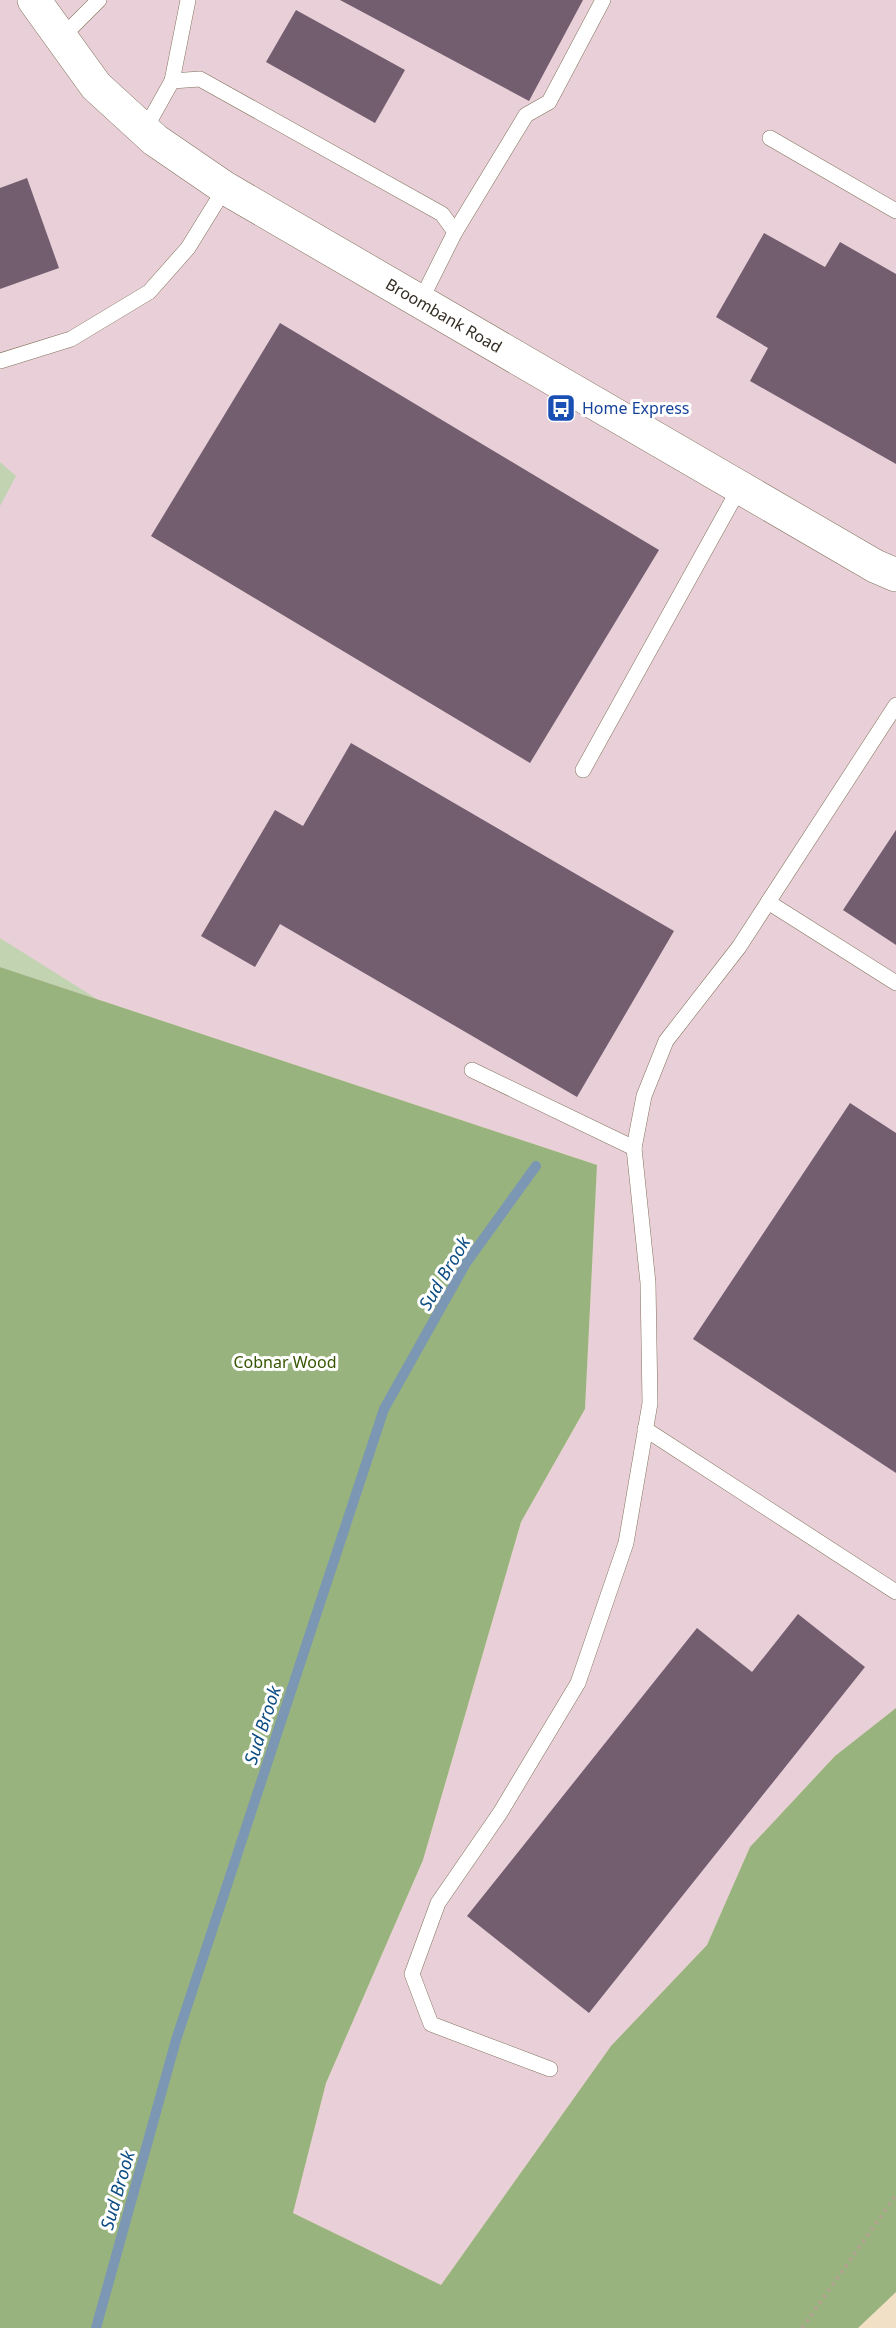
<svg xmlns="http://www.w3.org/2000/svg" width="896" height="2328" viewBox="0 0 896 2328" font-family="'Noto Sans',sans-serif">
<rect width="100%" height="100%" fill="#f1dfc6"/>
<polygon fill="#e9d0d8" points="0,0 896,0 896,1708 835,1756 750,1847 707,1945 611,2046 441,2285 293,2213 326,2083 423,1860 521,1522 585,1409 597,1165 0,967"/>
<g fill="#c2d3b2">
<polygon points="0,462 16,476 0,506"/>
<polygon points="0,938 97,999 0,967"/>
</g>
<polygon fill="#99b37e" points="0,967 597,1165 585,1409 521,1522 423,1860 326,2083 293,2213 441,2285 611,2046 707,1945 750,1847 835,1756 896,1708 896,2292 858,2328 0,2328"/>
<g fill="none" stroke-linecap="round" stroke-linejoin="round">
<polyline stroke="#7b97b3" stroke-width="10" points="96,2328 176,2040 384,1409 466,1263 536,1166"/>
</g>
<g fill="#735e70">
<polygon points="340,0 583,0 529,101"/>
<polygon points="296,10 405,70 375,123 266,62"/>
<polygon points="27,178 59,268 0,289 0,188"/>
<polygon points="764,233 825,267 840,242 896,274 896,464 750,381 768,348 716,317"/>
<polygon points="280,323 659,550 530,763 151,536"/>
<polygon points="351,743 674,931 577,1097 280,924 255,967 201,936 275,810 303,826"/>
<polygon points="896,830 896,945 843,910"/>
<polygon points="850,1103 896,1133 896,1473 693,1339"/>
<polygon points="798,1614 865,1667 589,2013 467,1916 697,1628 752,1672"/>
</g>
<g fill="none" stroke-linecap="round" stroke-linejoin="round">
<g stroke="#82725c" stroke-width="16">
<g id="lane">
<polyline points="61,38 99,0"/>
<polyline points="172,81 188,0"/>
<polyline points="144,131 172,81 200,79 442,214 455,232 420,302"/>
<polyline points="770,138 896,211"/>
<polyline points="455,232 526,115 549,102 603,0"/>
<polyline points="0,361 71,339 149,292 188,248 225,188"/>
<polyline points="583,770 740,487"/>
<polyline points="768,902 896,983"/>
<polyline points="472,1070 634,1148"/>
<polyline points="645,1429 896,1592"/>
<polyline points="550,2069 431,2024 412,1974 438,1903 500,1813 578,1683 626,1543 650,1403 648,1283 634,1148 644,1096 666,1041 739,947 896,705"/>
</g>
</g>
<g stroke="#82725c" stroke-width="34">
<g id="secondary">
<path id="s1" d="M34,0L96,86L155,140L225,188L875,566L896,575"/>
</g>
</g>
<polyline stroke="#b0a28e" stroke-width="4" stroke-dasharray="3 4.5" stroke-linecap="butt" points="802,2328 896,2195"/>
<use href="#lane" stroke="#fff" stroke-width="15"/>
<use href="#secondary" stroke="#fff" stroke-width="33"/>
</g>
<defs>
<g id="bus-square" transform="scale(1.5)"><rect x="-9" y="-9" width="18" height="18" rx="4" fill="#1a4fb4" stroke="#fff"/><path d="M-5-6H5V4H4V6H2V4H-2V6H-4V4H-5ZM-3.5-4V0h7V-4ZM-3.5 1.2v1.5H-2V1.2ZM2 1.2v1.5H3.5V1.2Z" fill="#fff"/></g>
</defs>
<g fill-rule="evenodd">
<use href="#bus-square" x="561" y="408"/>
</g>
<g text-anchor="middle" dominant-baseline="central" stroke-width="6" stroke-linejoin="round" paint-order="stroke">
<g font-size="16" fill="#332c23" stroke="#fff">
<text stroke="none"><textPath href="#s1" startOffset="524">Broombank Road</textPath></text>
</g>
<g font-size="16" fill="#164399" stroke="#fff" text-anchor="start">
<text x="582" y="408">Home Express</text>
</g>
<g font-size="16" fill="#365401" stroke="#fff">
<text x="285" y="1362">Cobnar Wood</text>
</g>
<g font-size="18" font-style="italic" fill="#0d4d83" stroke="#fff">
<text transform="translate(444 1273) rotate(-59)">Sud Brook</text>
<text transform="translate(262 1725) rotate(-72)">Sud Brook</text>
<text transform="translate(117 2190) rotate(-74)">Sud Brook</text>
</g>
</g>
</svg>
